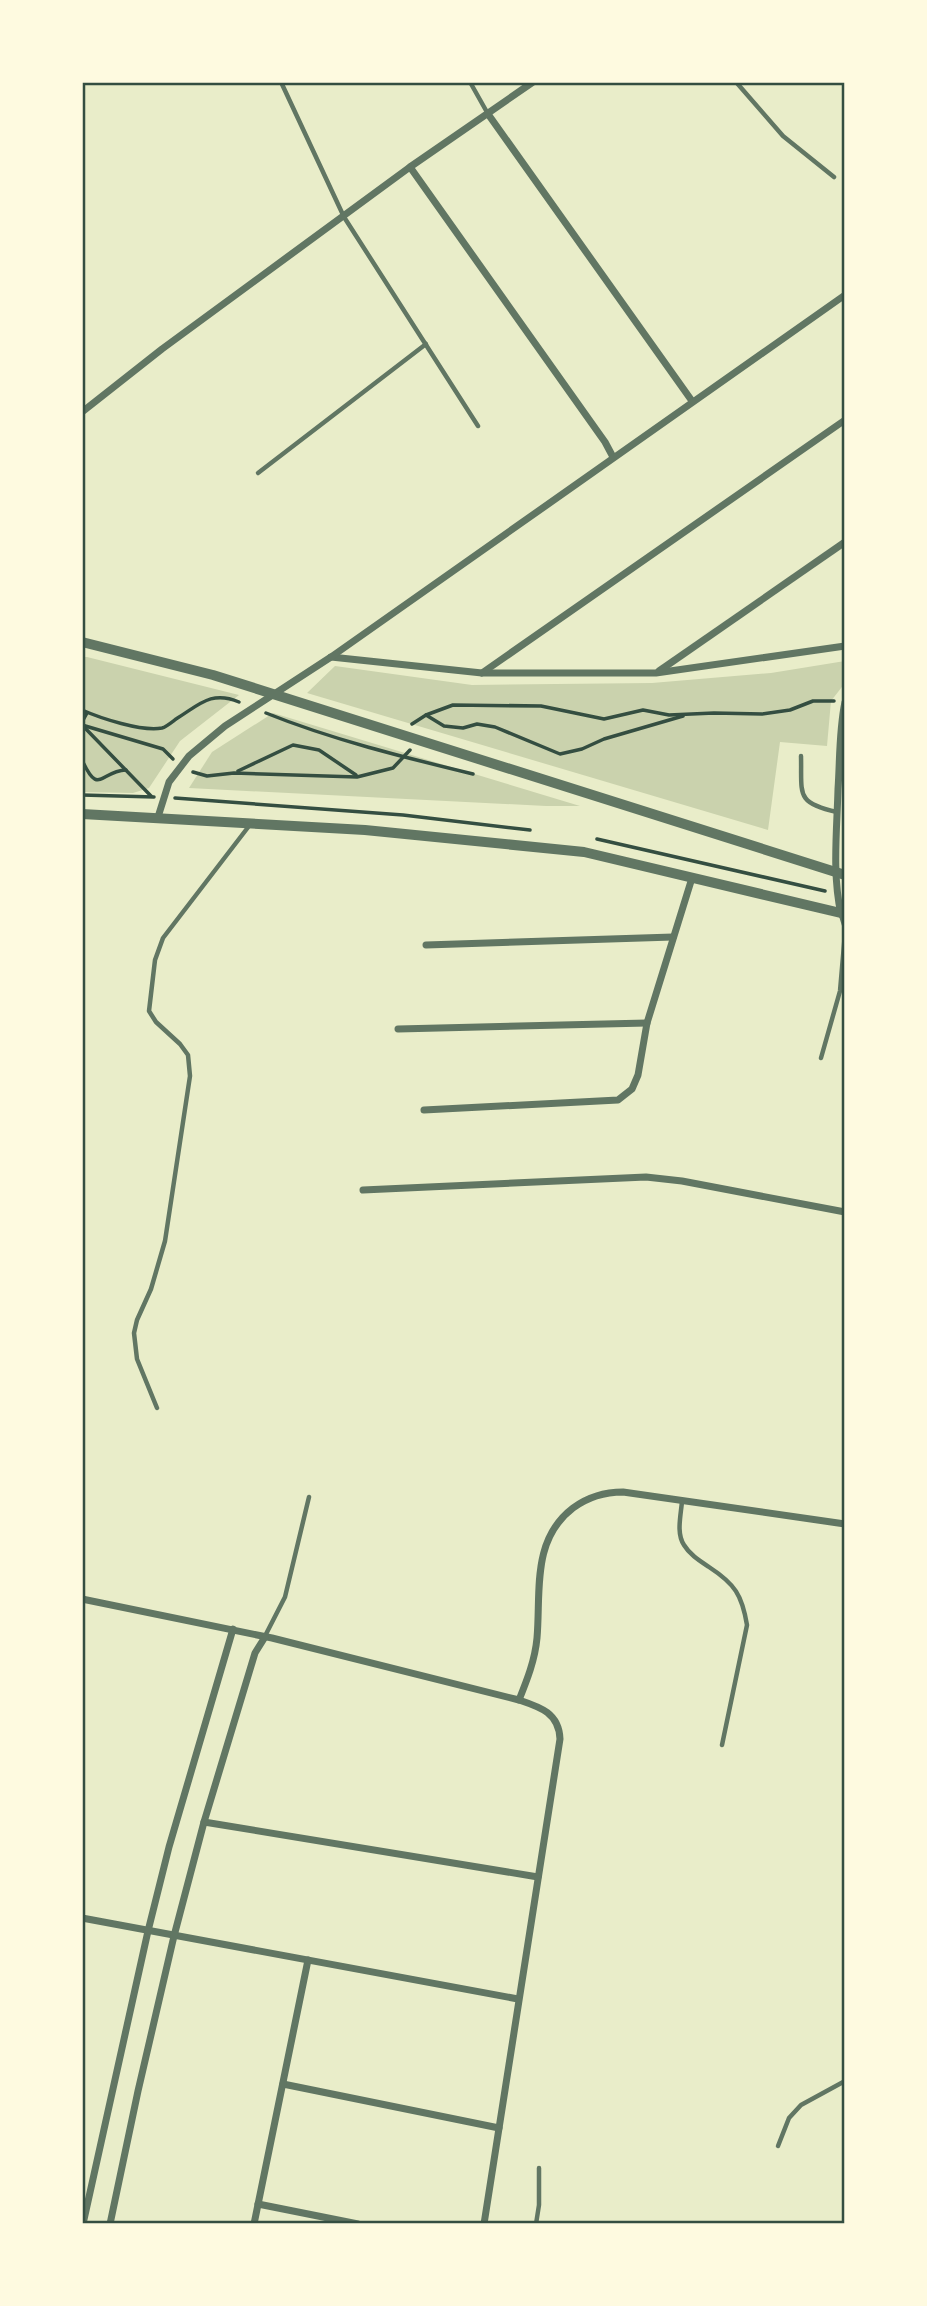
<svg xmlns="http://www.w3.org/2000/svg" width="927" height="2306" viewBox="0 0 927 2306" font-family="Literata,serif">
<rect width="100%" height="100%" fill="#e9edc9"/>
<g fill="#cad2ad">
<polygon points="82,657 87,657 239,695 180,741 149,788 133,793 82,792"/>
<polygon points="845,661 845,683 831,701 827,746 780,742 768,830 307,693 335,666 472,685 652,683 771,673"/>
<polygon points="273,713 580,806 546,806 189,788 212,752"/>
</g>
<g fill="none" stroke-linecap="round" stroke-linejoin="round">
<g stroke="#344e41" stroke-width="3.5">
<path d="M82,710C100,718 142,732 162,728C166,727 172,722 176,719C199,705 211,690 239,702"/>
<path d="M266,713C333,740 403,757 473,774"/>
<polyline points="426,715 444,726 463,728 477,724 495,727 560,754 582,749 604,739 683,716"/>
<polyline points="82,722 87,713"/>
<polyline points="412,724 426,715 453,705 541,706 604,719 643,710 669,715 714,713 762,714 790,710 813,701 834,701"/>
<polyline points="82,725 163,749 173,759"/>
<polyline points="84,727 151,796"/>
<path d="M82,760C99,797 100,771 126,770"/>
<polyline points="238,771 293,745 319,750 356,775"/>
<polyline points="193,772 207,776 234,773 357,777 393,768 410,750"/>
<polyline points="82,795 154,797"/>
<polyline points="175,798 403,815 530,830"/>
<polyline points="597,839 825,891"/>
</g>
<g stroke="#617663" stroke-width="4.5">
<polyline points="281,82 344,217 478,426"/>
<polyline points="470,82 488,114"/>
<polyline points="736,82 783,136 834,177"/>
<polyline points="258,473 426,344"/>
<path d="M801,756C802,794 795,803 837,812"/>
<polyline points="841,915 845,928"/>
<polyline points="821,1058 840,991 845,933"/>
<polyline points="157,1408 137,1359 134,1333 137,1320 151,1289 165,1241 190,1076 188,1055 180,1044 156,1022 149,1011 155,960 163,938 249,826"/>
<path d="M682,1501C681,1515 676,1533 684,1545C690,1555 700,1561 709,1567C735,1584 742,1595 747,1625L722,1745"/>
<polyline points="265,1636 285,1597 309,1497"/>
<polyline points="778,2146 789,2118 801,2105 845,2081"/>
<polyline points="536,2224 539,2205 539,2168"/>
</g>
<g stroke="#617663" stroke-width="7">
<polyline points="488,114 692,401"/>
<polyline points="410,167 605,442 613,457"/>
<polyline points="82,412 162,349 410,167 533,82"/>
<polyline points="331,657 482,673 656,673 845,646"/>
<polyline points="659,671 845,542"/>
<polyline points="482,673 845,420"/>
<polyline points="158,817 169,782 189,756 225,726 331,657 845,295"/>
<path d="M841,914C832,874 837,829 838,789C840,760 839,730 845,702"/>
<polyline points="426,945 673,937"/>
<polyline points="398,1029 647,1023"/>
<polyline points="424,1110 618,1100 632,1089 638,1075 647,1023 692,878"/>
<polyline points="363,1190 646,1177 682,1181 845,1212"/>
<path d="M82,1599L272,1638L519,1700C540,1707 559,1713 560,1739L484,2224"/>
<path d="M519,1700C527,1680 535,1660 537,1638C541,1592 531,1540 573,1508C588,1497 604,1492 623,1492L845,1524"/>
<polyline points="204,1822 538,1877"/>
<polyline points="82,1918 518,1999"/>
<polyline points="283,2084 499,2128"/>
<polyline points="258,2204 358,2224"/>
<polyline points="83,2224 148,1931 169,1847 233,1629"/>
<polyline points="110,2224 138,2091 174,1936 204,1822 255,1653 265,1637"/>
<polyline points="254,2224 308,1960"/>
</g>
<g stroke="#617663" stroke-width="10">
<polyline points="82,642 213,675 845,875"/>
<polyline points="82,814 365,830 584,852 845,914"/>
</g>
</g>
<rect width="927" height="2306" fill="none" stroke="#fefae0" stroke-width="168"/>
<rect x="84" y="84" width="759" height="2138" fill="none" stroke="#344e41" stroke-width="2.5"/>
</svg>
